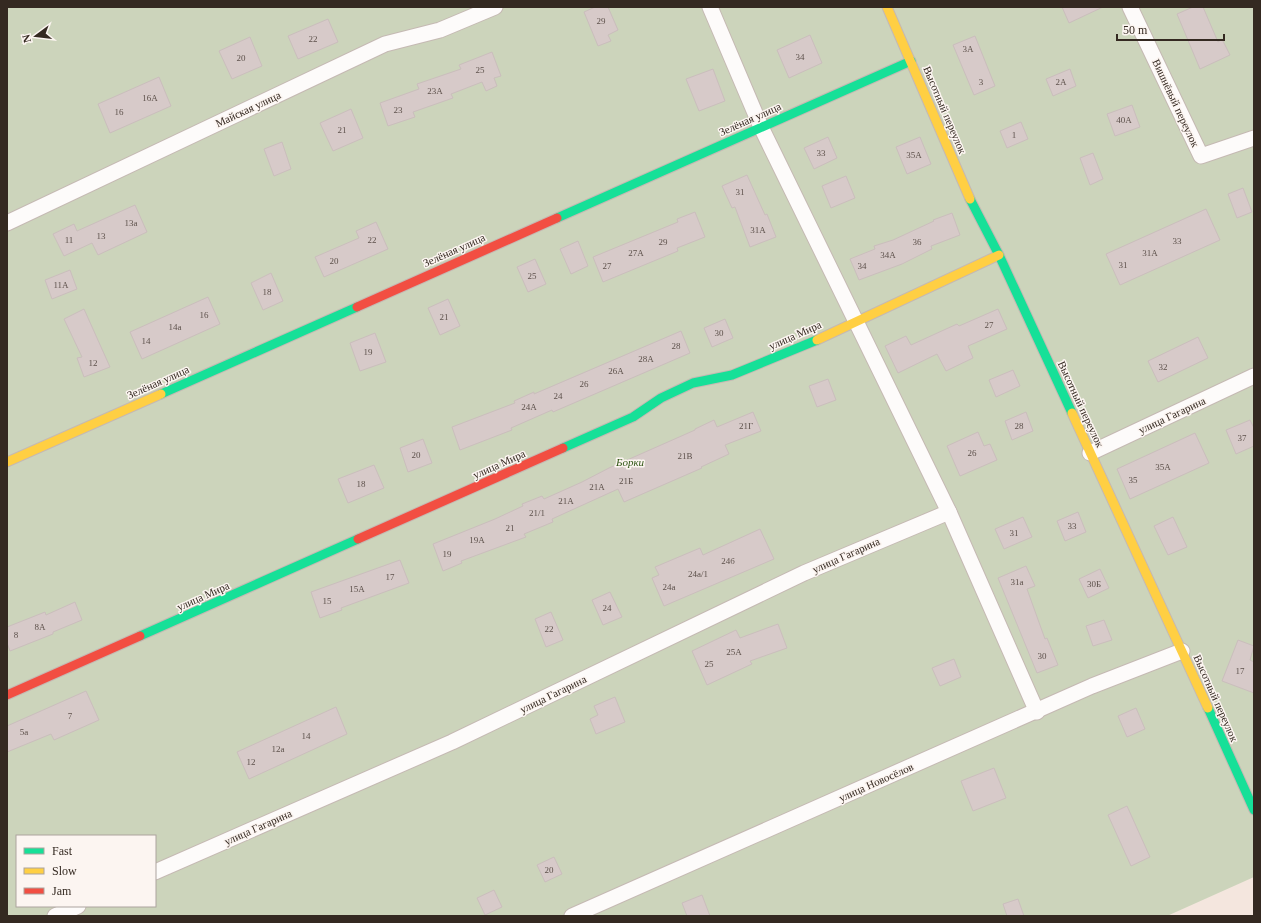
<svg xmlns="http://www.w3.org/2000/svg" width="1261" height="923" viewBox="0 0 1261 923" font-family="Georgia,serif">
<rect width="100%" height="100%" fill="#f4e6de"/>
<path fill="#ccd4bb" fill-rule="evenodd" d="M7,7H1254V877L1167,916H7ZM17,836H155V906H17Z"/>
<g fill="#d7cac9" stroke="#cabebc">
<polygon points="595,7 608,7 618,30 608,35 611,41 598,46 584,12"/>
<polygon points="1062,7 1103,7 1069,23"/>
<polygon points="1193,7 1203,7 1218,42 1222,39 1230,55 1200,69 1177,14"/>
<polygon points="328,19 338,42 298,59 288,36"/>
<polygon points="810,35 822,63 789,78 777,50"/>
<polygon points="975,36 995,86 974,95 953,45"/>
<polygon points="250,37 262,66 232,79 219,51"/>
<polygon points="492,52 501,76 494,78 497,86 486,91 482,82 451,94 453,98 413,112 415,117 388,126 380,103 419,89 417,84 461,69 459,65"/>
<polygon points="713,69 725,101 699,111 686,79"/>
<polygon points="1070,69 1076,86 1053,96 1046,79"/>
<polygon points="159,77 171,106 110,133 98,104"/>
<polygon points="1132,105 1140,127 1115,136 1107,114"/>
<polygon points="351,109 363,138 333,151 320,123"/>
<polygon points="1021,122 1028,139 1007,148 1000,131"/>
<polygon points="828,137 837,158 814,169 804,148"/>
<polygon points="920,137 931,164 907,174 896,147"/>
<polygon points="282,142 291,169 274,176 264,149"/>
<polygon points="1093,153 1103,179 1090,185 1080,158"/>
<polygon points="747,175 765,215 767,214 776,237 750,247 735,207 732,208 722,186"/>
<polygon points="846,176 855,198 831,208 822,186"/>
<polygon points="1243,188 1252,212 1237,218 1228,194"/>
<polygon points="135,205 147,232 98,255 92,243 64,256 53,234 74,224 77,231"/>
<polygon points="1206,209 1220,240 1120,285 1106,254"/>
<polygon points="695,212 705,237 677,248 678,251 603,282 593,257 678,222 677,219"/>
<polygon points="952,213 960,235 931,246 932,249 902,264 859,280 850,259 875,249 874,246 893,240 934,221 933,220"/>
<polygon points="376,222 388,249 324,277 315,257 359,238 356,231"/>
<polygon points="578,241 588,266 571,274 560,249"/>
<polygon points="535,259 546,284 528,292 517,267"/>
<polygon points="70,270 77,289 52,299 45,280"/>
<polygon points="271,273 283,301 263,310 251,283"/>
<polygon points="208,297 220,324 142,359 130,332"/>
<polygon points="448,299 460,326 440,335 428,308"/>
<polygon points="84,309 110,367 84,377 77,358 82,357 64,319"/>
<polygon points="998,309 1007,329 968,346 973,358 946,371 937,354 898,373 885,346 906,336 911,345 957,324 959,326"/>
<polygon points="725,319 733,338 712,347 704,328"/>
<polygon points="681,331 690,353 553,412 552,410 511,428 512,430 460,450 452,427 515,403 514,401 534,392 534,394"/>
<polygon points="375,333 386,362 360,371 350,343"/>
<polygon points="1198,337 1208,358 1158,382 1148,361"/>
<polygon points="1013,370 1020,386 996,397 989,380"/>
<polygon points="828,379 836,400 817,407 809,386"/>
<polygon points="753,412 761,431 725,445 729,454 701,467 702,468 624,502 618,489 552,519 553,522 524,534 526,537 461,561 462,563 443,571 433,544 495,519 523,506 522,504 542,496 544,499 582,482 609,468 695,430 695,429 714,420 717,427"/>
<polygon points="1026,412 1033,431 1012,440 1005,421"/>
<polygon points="1250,420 1254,428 1254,446 1236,454 1226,430"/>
<polygon points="978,432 984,446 990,444 997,460 960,476 947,446"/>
<polygon points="1195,433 1209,463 1130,499 1117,469"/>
<polygon points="423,439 432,463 408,472 400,448"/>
<polygon points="374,465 384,488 348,503 338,479"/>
<polygon points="1078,512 1086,532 1065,541 1057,521"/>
<polygon points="1023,517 1032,537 1004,549 995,529"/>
<polygon points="1173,517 1187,547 1168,555 1154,526"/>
<polygon points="760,529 774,559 664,606 652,578 659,575 655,567 700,548 703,555"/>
<polygon points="400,560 409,583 341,608 342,610 320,618 311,592"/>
<polygon points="1026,566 1035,586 1027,589 1045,639 1047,638 1058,665 1037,673 998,578"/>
<polygon points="1100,569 1109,588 1088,598 1079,579"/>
<polygon points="610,592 622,617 603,625 592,600"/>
<polygon points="75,602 82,620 53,632 53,634 10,651 7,643 7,627 45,612 46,615"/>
<polygon points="551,612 563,640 546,647 535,619"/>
<polygon points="1104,620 1112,640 1093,646 1086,626"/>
<polygon points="778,624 787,648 750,661 752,664 707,685 692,651 736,630 740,638"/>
<polygon points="1238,640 1254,646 1250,660 1254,662 1254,693 1222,681"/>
<polygon points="954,659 961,677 940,686 932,668"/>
<polygon points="86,691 99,720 54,740 51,734 7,752 7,726"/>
<polygon points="615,697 625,722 596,734 590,719 598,715 594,706"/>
<polygon points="336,707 347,734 249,779 237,752"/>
<polygon points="1136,708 1145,729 1127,737 1118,716"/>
<polygon points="994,768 1006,798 973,811 961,781"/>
<polygon points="1127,806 1150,857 1131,866 1108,815"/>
<polygon points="554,857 562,874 545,882 537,865"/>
<polygon points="494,890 502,907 485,915 477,898"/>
<polygon points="702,895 710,916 687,916 682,903"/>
<polygon points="1018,899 1024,916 1007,916 1003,904"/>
</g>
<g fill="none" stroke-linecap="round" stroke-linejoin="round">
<g stroke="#c5b9b3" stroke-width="17">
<g id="street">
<polyline points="710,7 761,127 949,512 1037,712"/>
<polyline points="1130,7 1201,156 1254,138"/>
<polyline points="7,223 385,44 440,30 495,7"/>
<polyline points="1090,453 1254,376"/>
<polyline points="155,872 452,742 804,573 949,512"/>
<polyline points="55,916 78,906"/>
<polyline points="572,916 1092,686 1182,651"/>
</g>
</g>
<g stroke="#c5b9b3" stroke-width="11">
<g id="fast">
<polyline points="970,199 999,255 1072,413"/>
<polyline points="557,218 911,61"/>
<polyline points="161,394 357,307"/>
<polyline points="563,448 633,417 661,398 693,383 732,375 817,340"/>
<polyline points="140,636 358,539"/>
<polyline points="1208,708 1254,810"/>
</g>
</g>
<g stroke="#c5b9b3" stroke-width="11">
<g id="slow">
<polyline points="887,7 970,199"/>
<polyline points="817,340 999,255"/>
<polyline points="1072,413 1208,708"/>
<polyline points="7,462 161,394"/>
</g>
</g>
<g stroke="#c5b9b3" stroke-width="11">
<g id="jam">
<polyline points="357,307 557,218"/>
<polyline points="358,539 563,448"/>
<polyline points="7,695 140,636"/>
</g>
</g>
<use href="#street" stroke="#fdfbfa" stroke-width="15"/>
<use href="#fast" stroke="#16e098" stroke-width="9"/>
<use href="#slow" stroke="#ffcf43" stroke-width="9"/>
<use href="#jam" stroke="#f24e42" stroke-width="9"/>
</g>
<g text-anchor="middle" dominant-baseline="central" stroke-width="3" stroke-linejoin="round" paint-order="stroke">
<g font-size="9" fill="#5d514b">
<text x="601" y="21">29</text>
<text x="313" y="39">22</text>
<text x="968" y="49">3А</text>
<text x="800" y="57">34</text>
<text x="241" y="58">20</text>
<text x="480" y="70">25</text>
<text x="981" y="82">3</text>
<text x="1061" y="82">2А</text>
<text x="435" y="91">23А</text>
<text x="150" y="98">16А</text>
<text x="398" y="110">23</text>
<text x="119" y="112">16</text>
<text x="1124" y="120">40А</text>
<text x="342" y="130">21</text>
<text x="1014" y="135">1</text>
<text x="821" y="153">33</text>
<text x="914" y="155">35А</text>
<text x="740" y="192">31</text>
<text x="131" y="223">13а</text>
<text x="758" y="230">31А</text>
<text x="101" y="236">13</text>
<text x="69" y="240">11</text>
<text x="372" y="240">22</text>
<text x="1177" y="241">33</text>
<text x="663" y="242">29</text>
<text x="917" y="242">36</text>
<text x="636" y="253">27А</text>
<text x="1150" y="253">31А</text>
<text x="888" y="255">34А</text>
<text x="334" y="261">20</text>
<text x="1123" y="265">31</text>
<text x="607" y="266">27</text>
<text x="862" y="266">34</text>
<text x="532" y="276">25</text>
<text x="61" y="285">11А</text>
<text x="267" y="292">18</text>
<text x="204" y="315">16</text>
<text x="444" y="317">21</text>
<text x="989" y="325">27</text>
<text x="175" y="327">14а</text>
<text x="719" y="333">30</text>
<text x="146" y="341">14</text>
<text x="676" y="346">28</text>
<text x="368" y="352">19</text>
<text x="646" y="359">28А</text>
<text x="93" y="363">12</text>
<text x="1163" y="367">32</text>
<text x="616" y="371">26А</text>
<text x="584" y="384">26</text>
<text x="558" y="396">24</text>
<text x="529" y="407">24А</text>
<text x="746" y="426">21Г</text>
<text x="1019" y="426">28</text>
<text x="1242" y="438">37</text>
<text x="972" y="453">26</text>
<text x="416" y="455">20</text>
<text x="685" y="456">21В</text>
<text x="1163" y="467">35А</text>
<text x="1133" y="480">35</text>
<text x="626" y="481">21Б</text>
<text x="361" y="484">18</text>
<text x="597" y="487">21А</text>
<text x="566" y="501">21А</text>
<text x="537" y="513">21/1</text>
<text x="1072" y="526">33</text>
<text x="510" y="528">21</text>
<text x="1014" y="533">31</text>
<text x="477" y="540">19А</text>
<text x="447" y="554">19</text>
<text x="728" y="561">24б</text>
<text x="698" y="574">24а/1</text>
<text x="390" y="577">17</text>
<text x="1017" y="582">31а</text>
<text x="1094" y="584">30Б</text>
<text x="669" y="587">24а</text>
<text x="357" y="589">15А</text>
<text x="327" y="601">15</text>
<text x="607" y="608">24</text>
<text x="40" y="627">8А</text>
<text x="549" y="629">22</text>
<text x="16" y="635">8</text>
<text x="734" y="652">25А</text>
<text x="1042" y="656">30</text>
<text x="709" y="664">25</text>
<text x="1240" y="671">17</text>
<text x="70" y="716">7</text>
<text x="24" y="732">5а</text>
<text x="306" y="736">14</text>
<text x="278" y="749">12а</text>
<text x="251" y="762">12</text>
<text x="549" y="870">20</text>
</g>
<g font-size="11" fill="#342921" stroke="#fcf5f1">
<text transform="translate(1176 103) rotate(65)">Вишнёвый переулок</text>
<text transform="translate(248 109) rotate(-25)">Майская улица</text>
<text transform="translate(945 110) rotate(67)">Высотный переулок</text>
<text transform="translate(750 119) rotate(-24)">Зелёная улица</text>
<text transform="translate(454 250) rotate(-24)">Зелёная улица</text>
<text transform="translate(795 335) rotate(-24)">улица Мира</text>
<text transform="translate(158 382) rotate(-24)">Зелёная улица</text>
<text transform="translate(1081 404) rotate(65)">Высотный переулок</text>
<text transform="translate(1172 415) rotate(-25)">улица Гагарина</text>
<text transform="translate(499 464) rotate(-24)">улица Мира</text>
<text transform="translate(846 555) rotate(-24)">улица Гагарина</text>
<text transform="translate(203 596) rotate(-24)">улица Мира</text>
<text transform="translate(553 694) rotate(-26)">улица Гагарина</text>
<text transform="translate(1216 698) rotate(66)">Высотный переулок</text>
<text transform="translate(876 782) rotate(-24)">улица Новосёлов</text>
<text transform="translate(258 827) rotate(-24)">улица Гагарина</text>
</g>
<g font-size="11" font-style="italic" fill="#315716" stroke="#fcf5f1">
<text x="630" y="462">Борки</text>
</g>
</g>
<rect width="1261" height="923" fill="none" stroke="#342921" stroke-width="16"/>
<rect x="16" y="835" width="140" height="72" fill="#fcf5f1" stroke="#aca39e"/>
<rect x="24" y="848" width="20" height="6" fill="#16e098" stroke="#aca39e"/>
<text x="52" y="855" font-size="12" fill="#342921">Fast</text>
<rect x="24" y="868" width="20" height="6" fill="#ffcf43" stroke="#aca39e"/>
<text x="52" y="875" font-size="12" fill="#342921">Slow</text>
<rect x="24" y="888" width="20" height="6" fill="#f24e42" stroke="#aca39e"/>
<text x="52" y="895" font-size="12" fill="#342921">Jam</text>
<g transform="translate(36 36) rotate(255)" stroke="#fcf5f1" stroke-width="3" paint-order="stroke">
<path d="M0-3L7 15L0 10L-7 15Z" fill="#342921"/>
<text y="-6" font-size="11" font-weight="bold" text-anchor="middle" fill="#342921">N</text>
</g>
<path d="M1117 34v6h107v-6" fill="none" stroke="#342921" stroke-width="2"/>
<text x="1123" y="34" font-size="12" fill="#342921" stroke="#fcf5f1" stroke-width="3" paint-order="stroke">50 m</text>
</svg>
